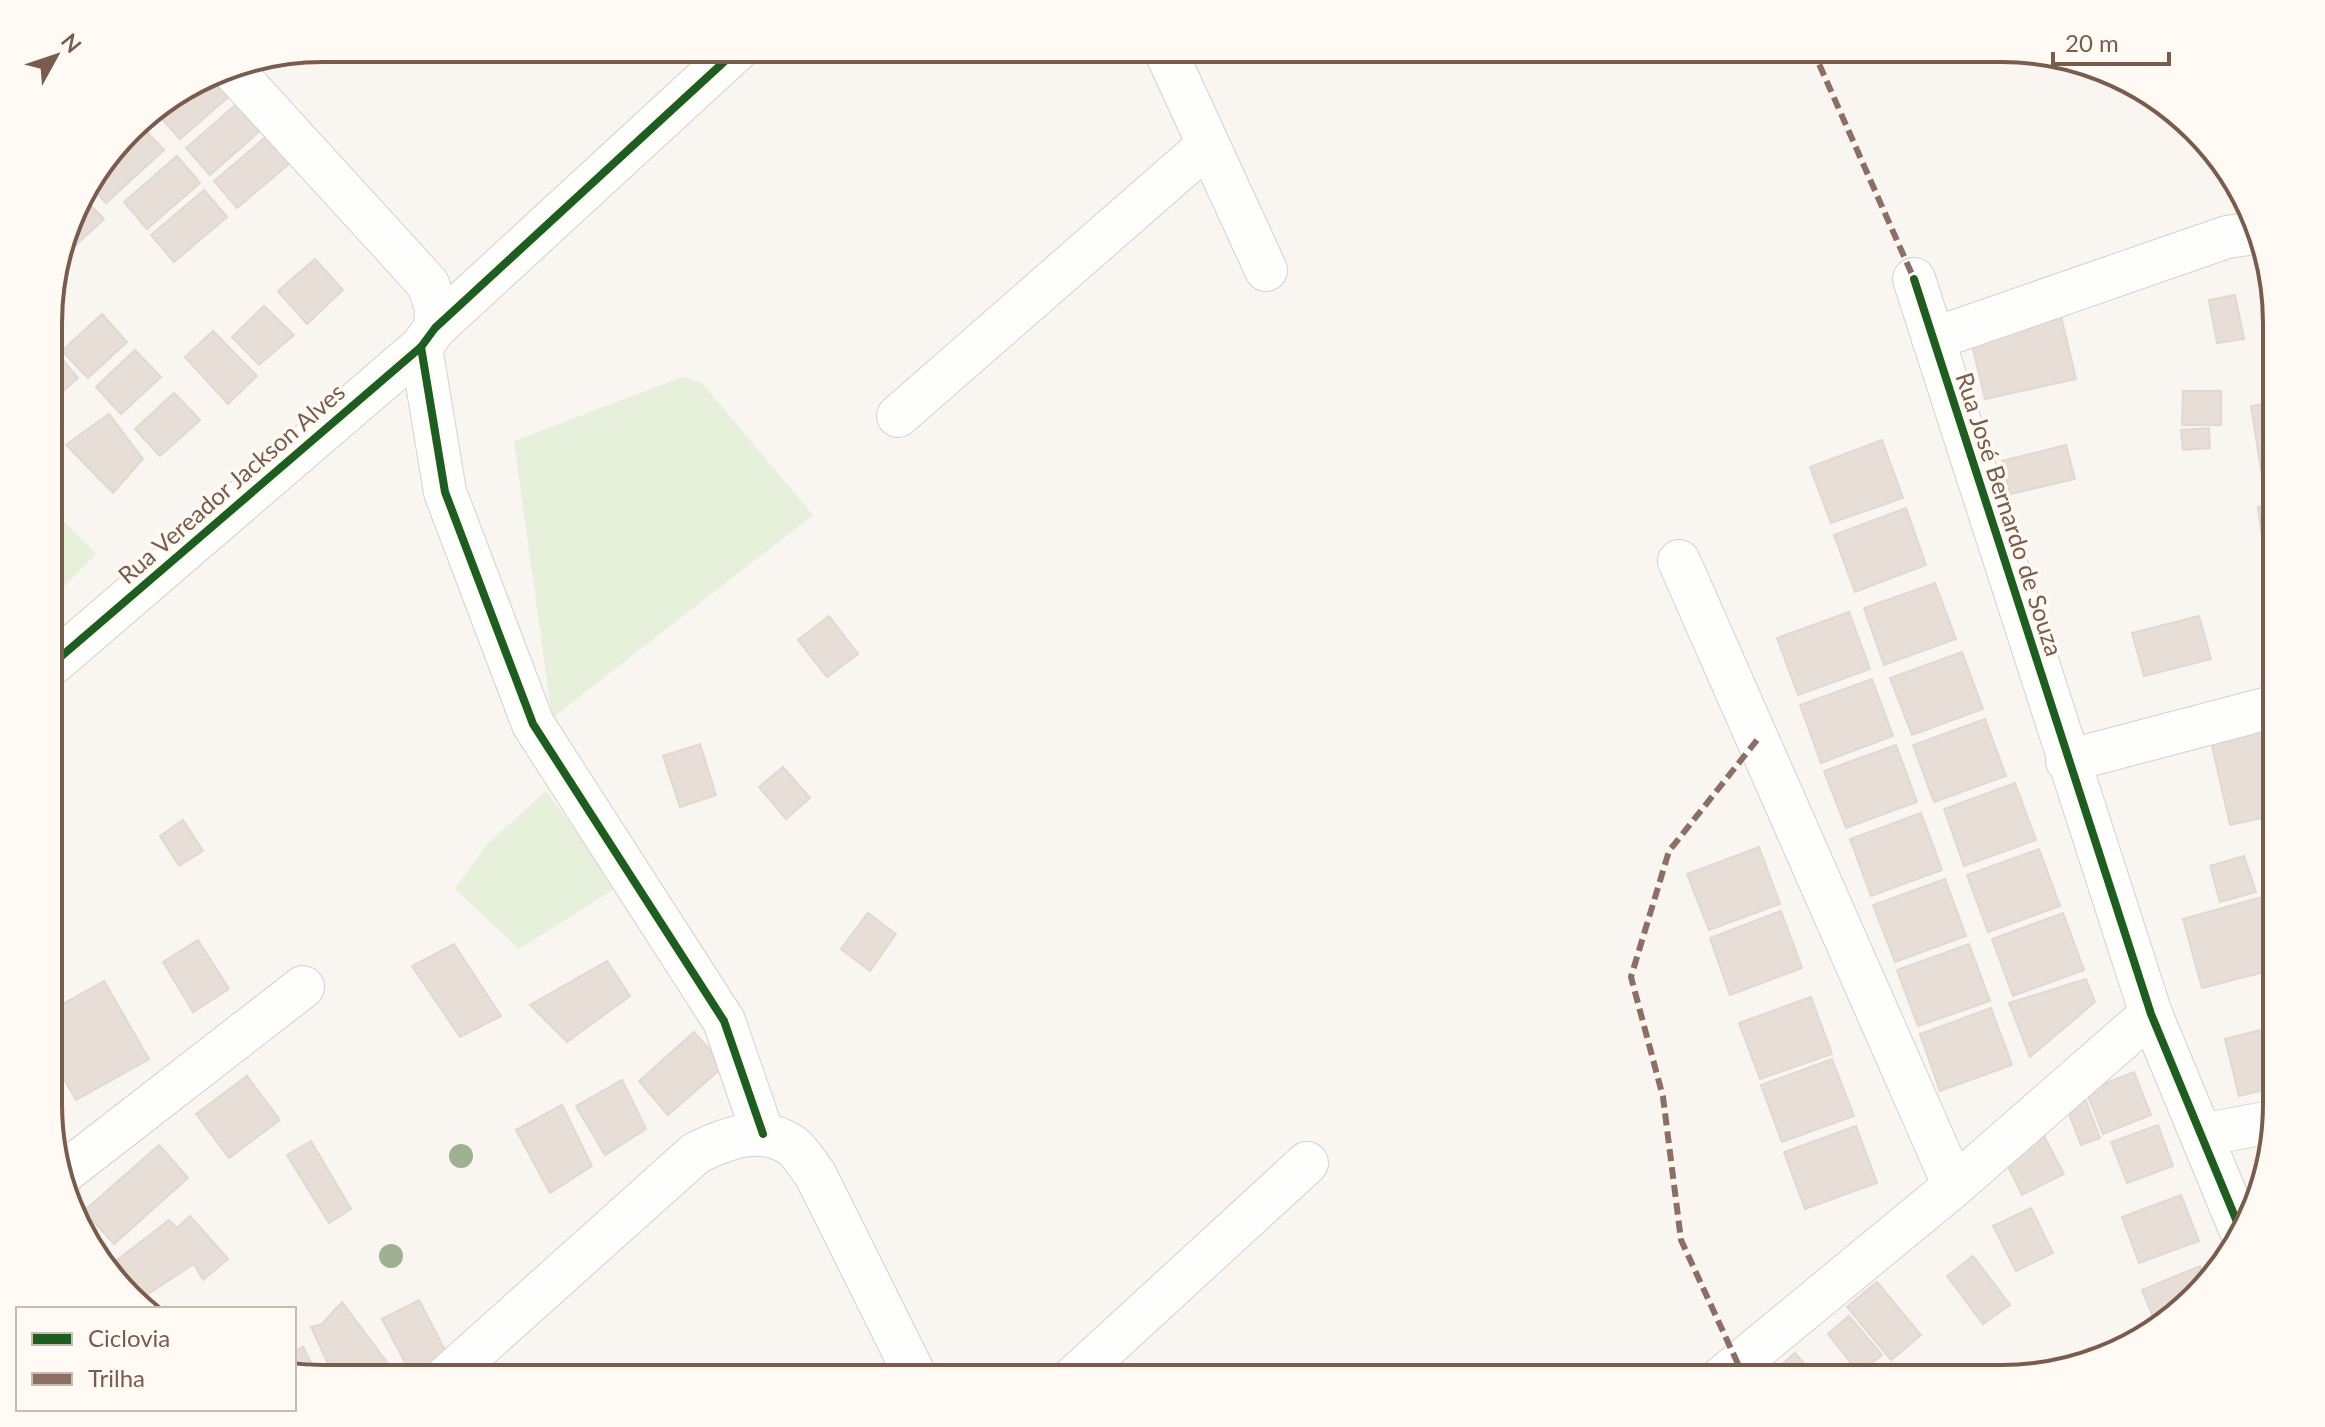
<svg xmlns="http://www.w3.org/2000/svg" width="2325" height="1427" viewBox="0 0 2325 1427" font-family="Lato,sans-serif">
<rect width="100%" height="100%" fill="#f9f5f0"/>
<g fill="#e7f0db">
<polygon points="682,377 702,383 813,515 552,718 514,441"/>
<polygon points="50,507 96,554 50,601"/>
<polygon points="546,791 617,887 519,949 455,889 487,844"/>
</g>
<g fill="#e6ded7" stroke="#e2d8d2" stroke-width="2">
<polygon points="214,71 233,93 180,139 156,112"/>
<polygon points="239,102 262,129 210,175 186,148"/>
<polygon points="137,122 164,150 106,203 89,185"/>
<polygon points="267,136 290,163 237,208 214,181"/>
<polygon points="177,156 200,183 147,229 124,202"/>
<polygon points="204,190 227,217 174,262 151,235"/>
<polygon points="81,196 104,219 64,256 61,252"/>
<polygon points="315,259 343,290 307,324 278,291"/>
<polygon points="2235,295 2244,339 2217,343 2209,300"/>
<polygon points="264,306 294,335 259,365 232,337"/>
<polygon points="2060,312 2076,379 1985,399 1969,332"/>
<polygon points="102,314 127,342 88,378 62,351"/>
<polygon points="213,331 257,376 228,404 185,357"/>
<polygon points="54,350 78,378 60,394 50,383 50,354"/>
<polygon points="135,350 161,377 121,414 96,387"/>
<polygon points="2183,391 2221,391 2221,425 2182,425"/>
<polygon points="174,393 200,420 160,456 135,429"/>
<polygon points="2276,402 2276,473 2262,476 2251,406"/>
<polygon points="109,414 143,459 113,493 66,445"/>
<polygon points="2209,428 2210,448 2183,450 2181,430"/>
<polygon points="1882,440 1903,498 1831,523 1810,467"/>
<polygon points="2066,445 2075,479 2010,494 2002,461"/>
<polygon points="2276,505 2276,542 2263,544 2258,507"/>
<polygon points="1906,508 1926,565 1855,592 1834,535"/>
<polygon points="1935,583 1956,639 1884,665 1864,608"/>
<polygon points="1849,612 1870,669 1798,695 1777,638"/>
<polygon points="829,616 858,654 827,677 798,640"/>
<polygon points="2199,616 2211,659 2144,676 2132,633"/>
<polygon points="1962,652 1983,709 1912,735 1890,678"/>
<polygon points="1872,679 1893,736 1821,763 1800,705"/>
<polygon points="1985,719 2006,776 1934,802 1913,745"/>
<polygon points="2276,722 2276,815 2230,825 2210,737"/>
<polygon points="700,744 716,795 680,807 663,756"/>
<polygon points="1896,745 1917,802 1846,828 1824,771"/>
<polygon points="783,767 810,798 786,819 759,787"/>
<polygon points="2015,783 2036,840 1964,866 1944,809"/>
<polygon points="1921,813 1942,870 1871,896 1850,839"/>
<polygon points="183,820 203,851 179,866 160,836"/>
<polygon points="1759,847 1780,904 1709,930 1687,874"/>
<polygon points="2039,849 2060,906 1988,932 1967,875"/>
<polygon points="2244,856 2256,892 2220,902 2210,866"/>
<polygon points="1945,879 1966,936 1895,962 1873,905"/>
<polygon points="2276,893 2276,969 2202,988 2183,919"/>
<polygon points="1781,911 1802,968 1730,995 1710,938"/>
<polygon points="868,913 896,934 870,971 841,949"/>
<polygon points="2063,913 2084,970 2013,996 1992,939"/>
<polygon points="198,940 229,989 193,1012 163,962"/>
<polygon points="454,944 501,1016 460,1037 412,966"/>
<polygon points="1969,944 1990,1001 1918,1026 1897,970"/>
<polygon points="607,961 630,996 567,1042 530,1005"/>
<polygon points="2086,979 2095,1002 2030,1057 2009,1003"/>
<polygon points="104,981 149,1059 76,1100 50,1055 50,1011"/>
<polygon points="1811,997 1832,1054 1760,1079 1739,1023"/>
<polygon points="1991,1008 2012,1065 1940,1091 1920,1034"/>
<polygon points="2276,1026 2276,1087 2239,1096 2225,1039"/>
<polygon points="694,1032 724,1066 668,1115 639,1081"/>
<polygon points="1832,1059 1854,1116 1782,1142 1761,1085"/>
<polygon points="2134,1072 2151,1115 2103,1134 2086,1091"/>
<polygon points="247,1076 280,1120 229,1158 196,1114"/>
<polygon points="622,1080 646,1129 605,1155 576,1106"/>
<polygon points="2084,1096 2100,1138 2081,1145 2065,1103"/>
<polygon points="562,1105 592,1166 550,1193 516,1130"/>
<polygon points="2158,1125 2173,1166 2127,1183 2111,1142"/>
<polygon points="1856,1126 1877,1183 1805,1209 1784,1152"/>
<polygon points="2043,1134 2064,1174 2022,1195 2002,1154"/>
<polygon points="311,1141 351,1209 329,1223 287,1155"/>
<polygon points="159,1145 188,1178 114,1244 84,1211"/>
<polygon points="2181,1195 2199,1241 2139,1263 2122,1217"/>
<polygon points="2031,1208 2053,1253 2016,1271 1993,1226"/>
<polygon points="190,1216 228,1259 203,1280 194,1264 148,1294 143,1304 108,1267 169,1220 177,1228"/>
<polygon points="1973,1256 2010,1305 1983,1324 1947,1276"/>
<polygon points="2200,1266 2206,1280 2157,1326 2142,1290"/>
<polygon points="1877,1282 1921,1335 1891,1360 1847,1307"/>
<polygon points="419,1300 448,1356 411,1374 382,1319"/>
<polygon points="342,1302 398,1377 335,1379 311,1327 322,1324"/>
<polygon points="1849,1316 1882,1355 1859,1373 1828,1334"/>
<polygon points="303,1347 319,1379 294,1375 294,1352"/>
<polygon points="1795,1353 1818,1379 1768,1379 1767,1377"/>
</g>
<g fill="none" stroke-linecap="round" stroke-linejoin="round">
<g stroke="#d7d1cb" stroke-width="44">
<g id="minor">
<polyline points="1164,48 1266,270"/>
<polyline points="229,66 428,284 436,308 435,328"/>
<polyline points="1914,279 2151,1014 2240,1229"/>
<polyline points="1933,339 2227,237 2255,233"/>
<polyline points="421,347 445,492 533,724 724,1021 763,1134"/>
<polyline points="898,416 1208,145"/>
<polyline points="1679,561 1954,1186"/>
<polyline points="50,666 421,347 435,328 739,48"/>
<polyline points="2067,761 2276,706"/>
<polyline points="2202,1135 2276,1121"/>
<polyline points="62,1174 303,987"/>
<path d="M444,1379L696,1153C725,1139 760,1124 791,1145C800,1151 808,1165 815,1174L917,1379"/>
<polyline points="1072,1379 1307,1163"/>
<polyline points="1720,1379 1954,1186 2151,1014"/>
</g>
</g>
<use href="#minor" stroke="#fefefd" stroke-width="42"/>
<g stroke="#8d6e63" stroke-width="6" stroke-dasharray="12 6" stroke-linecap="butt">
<polyline points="1812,48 1914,279"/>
<polyline points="1738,1364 1681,1240 1663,1097 1631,977 1669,851 1757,740"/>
</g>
<g stroke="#fffaf3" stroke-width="13">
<g id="cycleway">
<polyline points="1914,279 2151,1014 2240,1229"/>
<polyline points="421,347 445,492 533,724 724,1021 763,1134"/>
<polyline points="50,666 421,347 435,328 739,48"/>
</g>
</g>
<use href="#cycleway" stroke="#1b5e20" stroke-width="8"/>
</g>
<g fill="#9eb190">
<circle cx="461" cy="1156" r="12"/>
<circle cx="391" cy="1256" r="12"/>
</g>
<g text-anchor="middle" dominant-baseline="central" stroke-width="7" stroke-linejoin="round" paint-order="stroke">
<g font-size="24" fill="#7a5c4d" stroke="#fffaf3">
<text transform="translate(231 483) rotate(-41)">Rua Vereador Jackson Alves</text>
<text transform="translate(2010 514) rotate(72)">Rua José Bernardo de Souza</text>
</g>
</g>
<path d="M0 0H2325V1427H0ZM323 62H2002A261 261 0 0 1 2263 323V1104A261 261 0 0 1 2002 1365H323A261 261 0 0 1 62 1104V323A261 261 0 0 1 323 62Z" fill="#fffaf3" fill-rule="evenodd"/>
<path fill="none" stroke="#7a5c4d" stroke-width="4" d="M323 62H2002A261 261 0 0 1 2263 323V1104A261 261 0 0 1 2002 1365H323A261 261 0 0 1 62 1104V323A261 261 0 0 1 323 62Z"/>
<rect x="16" y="1307" width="280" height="104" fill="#fffaf3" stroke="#cabbb1" stroke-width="2"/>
<rect x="32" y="1333" width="40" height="12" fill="#1b5e20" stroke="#cabbb1" stroke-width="2"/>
<text x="88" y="1347" font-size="24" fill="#7a5c4d">Ciclovia</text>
<rect x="32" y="1373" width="40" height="12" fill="#8d6e63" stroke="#cabbb1" stroke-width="2"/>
<text x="88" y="1387" font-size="24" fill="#7a5c4d">Trilha</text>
<g transform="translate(56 56) rotate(50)" stroke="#fffaf3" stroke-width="6" paint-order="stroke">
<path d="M0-6L14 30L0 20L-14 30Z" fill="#7a5c4d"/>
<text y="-12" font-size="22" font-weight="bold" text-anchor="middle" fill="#7a5c4d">N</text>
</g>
<path d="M2053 52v12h116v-12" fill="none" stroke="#7a5c4d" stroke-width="4"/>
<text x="2065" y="52" font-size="24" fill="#7a5c4d" stroke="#fffaf3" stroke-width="6" paint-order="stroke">20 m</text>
</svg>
